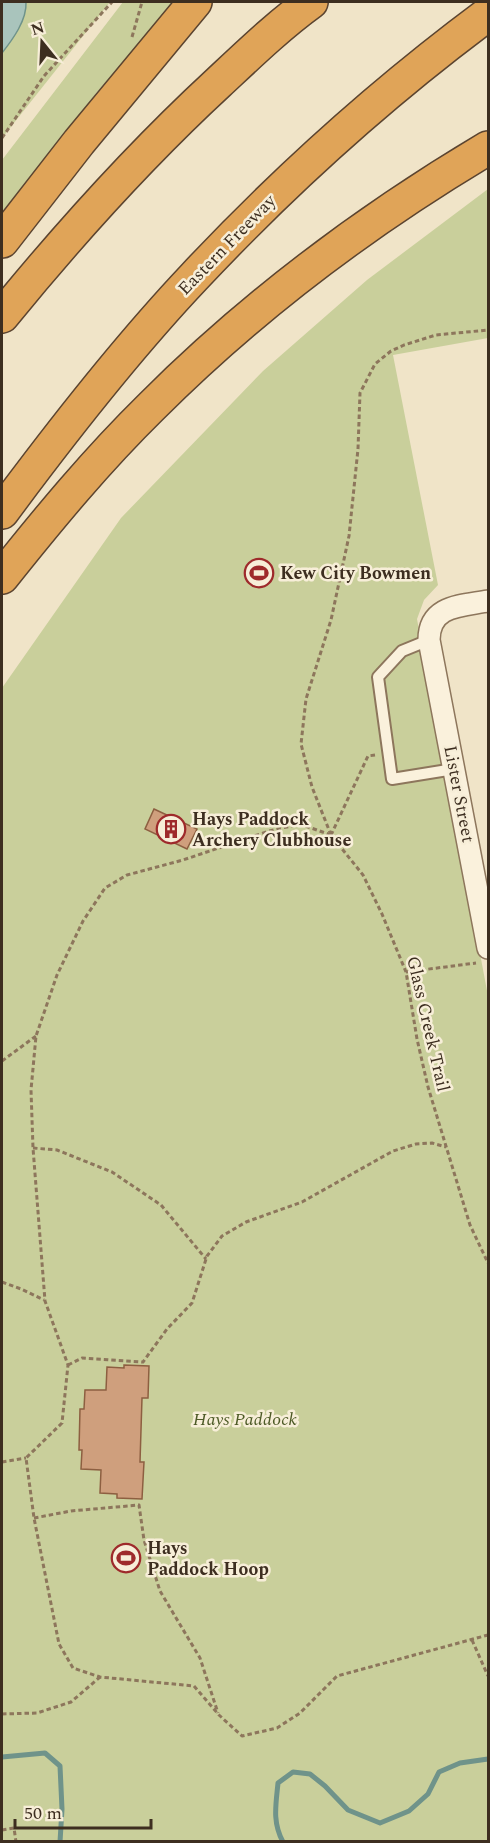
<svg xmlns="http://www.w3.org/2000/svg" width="490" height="1843" viewBox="0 0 490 1843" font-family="Spectral,serif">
<rect width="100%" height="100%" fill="#f0e4c8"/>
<g fill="#c9cf9b">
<polygon points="2,2 110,2 2,138"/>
<polygon points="123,2 178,2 97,92 2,219 2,160"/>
<polygon points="488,189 488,338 393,355 438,585 424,600 417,619 488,996 488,1841 2,1842 2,688 121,518 263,371 367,280"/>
</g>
<path fill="#a9c4bc" stroke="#6f938a" stroke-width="1.5" d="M2,2H26C27,20 13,39 2,53Z"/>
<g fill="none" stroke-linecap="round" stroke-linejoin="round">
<g stroke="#6f938a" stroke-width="5">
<polyline points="2,1757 45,1753 60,1766 62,1809 60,1842"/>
<path d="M283,1842C272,1822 276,1804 278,1783L293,1772L310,1774L325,1786L348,1810L380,1823L409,1811L428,1794L439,1772L460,1763L488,1759"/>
</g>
</g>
<g fill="#cf9f7d" stroke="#8d5f41" stroke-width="1.5">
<polygon points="154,809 197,829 187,849 145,829"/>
<polygon points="124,1365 149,1366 148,1398 142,1398 140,1462 144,1462 142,1499 117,1498 117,1494 100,1493 101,1470 81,1469 82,1450 79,1450 80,1409 84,1409 85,1390 106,1390 107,1367 124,1368"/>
</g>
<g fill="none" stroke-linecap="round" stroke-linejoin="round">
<g stroke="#8d765c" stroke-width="14">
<polyline id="lane" points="429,640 402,651 378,677 392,779 454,769"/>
</g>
<g stroke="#8d765c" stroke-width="24">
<path id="street" d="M488,601C461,606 429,605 429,640L488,948"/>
</g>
<g stroke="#5b4430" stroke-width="36">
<g id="highway">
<polyline points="2,241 79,142 195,2"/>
<path d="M2,316C69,234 140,155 218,83C248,55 278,26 311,2"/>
<path d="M2,512C62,431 125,350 194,277C284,181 383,92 488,14"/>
<path d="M2,577C49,518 97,460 151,407C251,307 367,220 488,148"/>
</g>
</g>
<g stroke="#8d765c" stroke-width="3" stroke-dasharray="4.5 3" stroke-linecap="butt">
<polyline points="132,37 142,2"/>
<polyline points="2,138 44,76 112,2"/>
<polyline points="375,755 368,756 331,835 363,875 382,914 406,972 417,1039 428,1087 470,1225 488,1263"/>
<polyline points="331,835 300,824 269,831 183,860 127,875 105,888 83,921 57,975 36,1036 31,1090 33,1148 45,1301 68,1365 62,1423 26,1458 34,1518 59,1644 73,1668 100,1677 194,1686 219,1715 242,1736 277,1728 300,1713 337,1676 488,1635"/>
<polyline points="331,835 312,787 301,744 306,699 331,620 349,536 358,449 360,393 375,364 391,351 404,345 436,335 488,330"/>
<polyline points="406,972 476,963"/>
<polyline points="2,1061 36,1036"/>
<polyline points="33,1148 57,1150 112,1172 161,1205 206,1259"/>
<polyline points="2,1282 21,1289 44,1300"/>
<polyline points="68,1365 82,1358 143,1362 167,1329 192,1303 207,1256 222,1236 246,1222 302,1202 393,1151 416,1144 432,1143 446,1147"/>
<polyline points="2,1462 26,1458"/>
<polyline points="34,1518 71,1511 139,1505 144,1540 160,1591 200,1658 218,1713"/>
<polyline points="472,1640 488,1676"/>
<polyline points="2,1714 37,1713 71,1702 100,1677"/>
<polyline points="2,1830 14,1828 16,1842"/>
</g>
<use href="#lane" stroke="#faf1dc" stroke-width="10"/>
<use href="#street" stroke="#faf1dc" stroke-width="21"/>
<use href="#highway" stroke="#e0a458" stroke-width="33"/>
</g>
<defs>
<g id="stadium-ring" transform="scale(1.5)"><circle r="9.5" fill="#f7eed8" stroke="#9e2a2b" stroke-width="1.5"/><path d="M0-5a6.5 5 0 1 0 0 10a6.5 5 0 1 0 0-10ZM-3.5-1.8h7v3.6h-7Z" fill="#9e2a2b"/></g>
<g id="building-ring" transform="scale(1.5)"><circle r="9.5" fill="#f7eed8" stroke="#9e2a2b" stroke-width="1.5"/><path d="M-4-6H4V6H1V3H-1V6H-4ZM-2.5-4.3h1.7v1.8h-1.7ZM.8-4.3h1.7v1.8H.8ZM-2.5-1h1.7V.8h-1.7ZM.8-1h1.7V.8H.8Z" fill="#9e2a2b"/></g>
</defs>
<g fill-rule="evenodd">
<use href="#stadium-ring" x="259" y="573"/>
<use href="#building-ring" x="171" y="829"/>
<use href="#stadium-ring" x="126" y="1558"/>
</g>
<g text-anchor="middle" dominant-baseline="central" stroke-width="5" stroke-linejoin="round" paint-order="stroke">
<g font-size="18" fill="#3d2e20" stroke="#f7eed8">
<text transform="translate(227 245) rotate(-46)">Eastern Freeway</text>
<text transform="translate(459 794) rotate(79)">Lister Street</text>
<text transform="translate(428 1024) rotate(77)">Glass Creek Trail</text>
</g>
<g font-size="18" font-weight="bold" fill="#3d2e20" stroke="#f7eed8" text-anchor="start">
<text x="280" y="573">Kew City Bowmen</text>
<text x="192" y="819">Hays Paddock<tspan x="192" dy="21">Archery Clubhouse</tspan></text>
<text x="147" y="1548">Hays<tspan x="147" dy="21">Paddock Hoop</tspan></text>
</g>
<g font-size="18" font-style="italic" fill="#4d5a26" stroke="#f7eed8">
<text x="245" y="1419">Hays Paddock</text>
</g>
</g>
<rect width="490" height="1843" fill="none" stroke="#3d2e20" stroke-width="6"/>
<g transform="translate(42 42) rotate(342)" stroke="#f7eed8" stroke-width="4.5" paint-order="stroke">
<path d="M0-4.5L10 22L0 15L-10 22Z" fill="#3d2e20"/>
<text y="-9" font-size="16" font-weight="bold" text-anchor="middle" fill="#3d2e20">N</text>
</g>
<path d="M15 1819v9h136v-9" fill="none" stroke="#3d2e20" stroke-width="3"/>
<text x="24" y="1819" font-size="18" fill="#3d2e20" stroke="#f7eed8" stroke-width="4.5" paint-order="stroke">50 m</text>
</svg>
